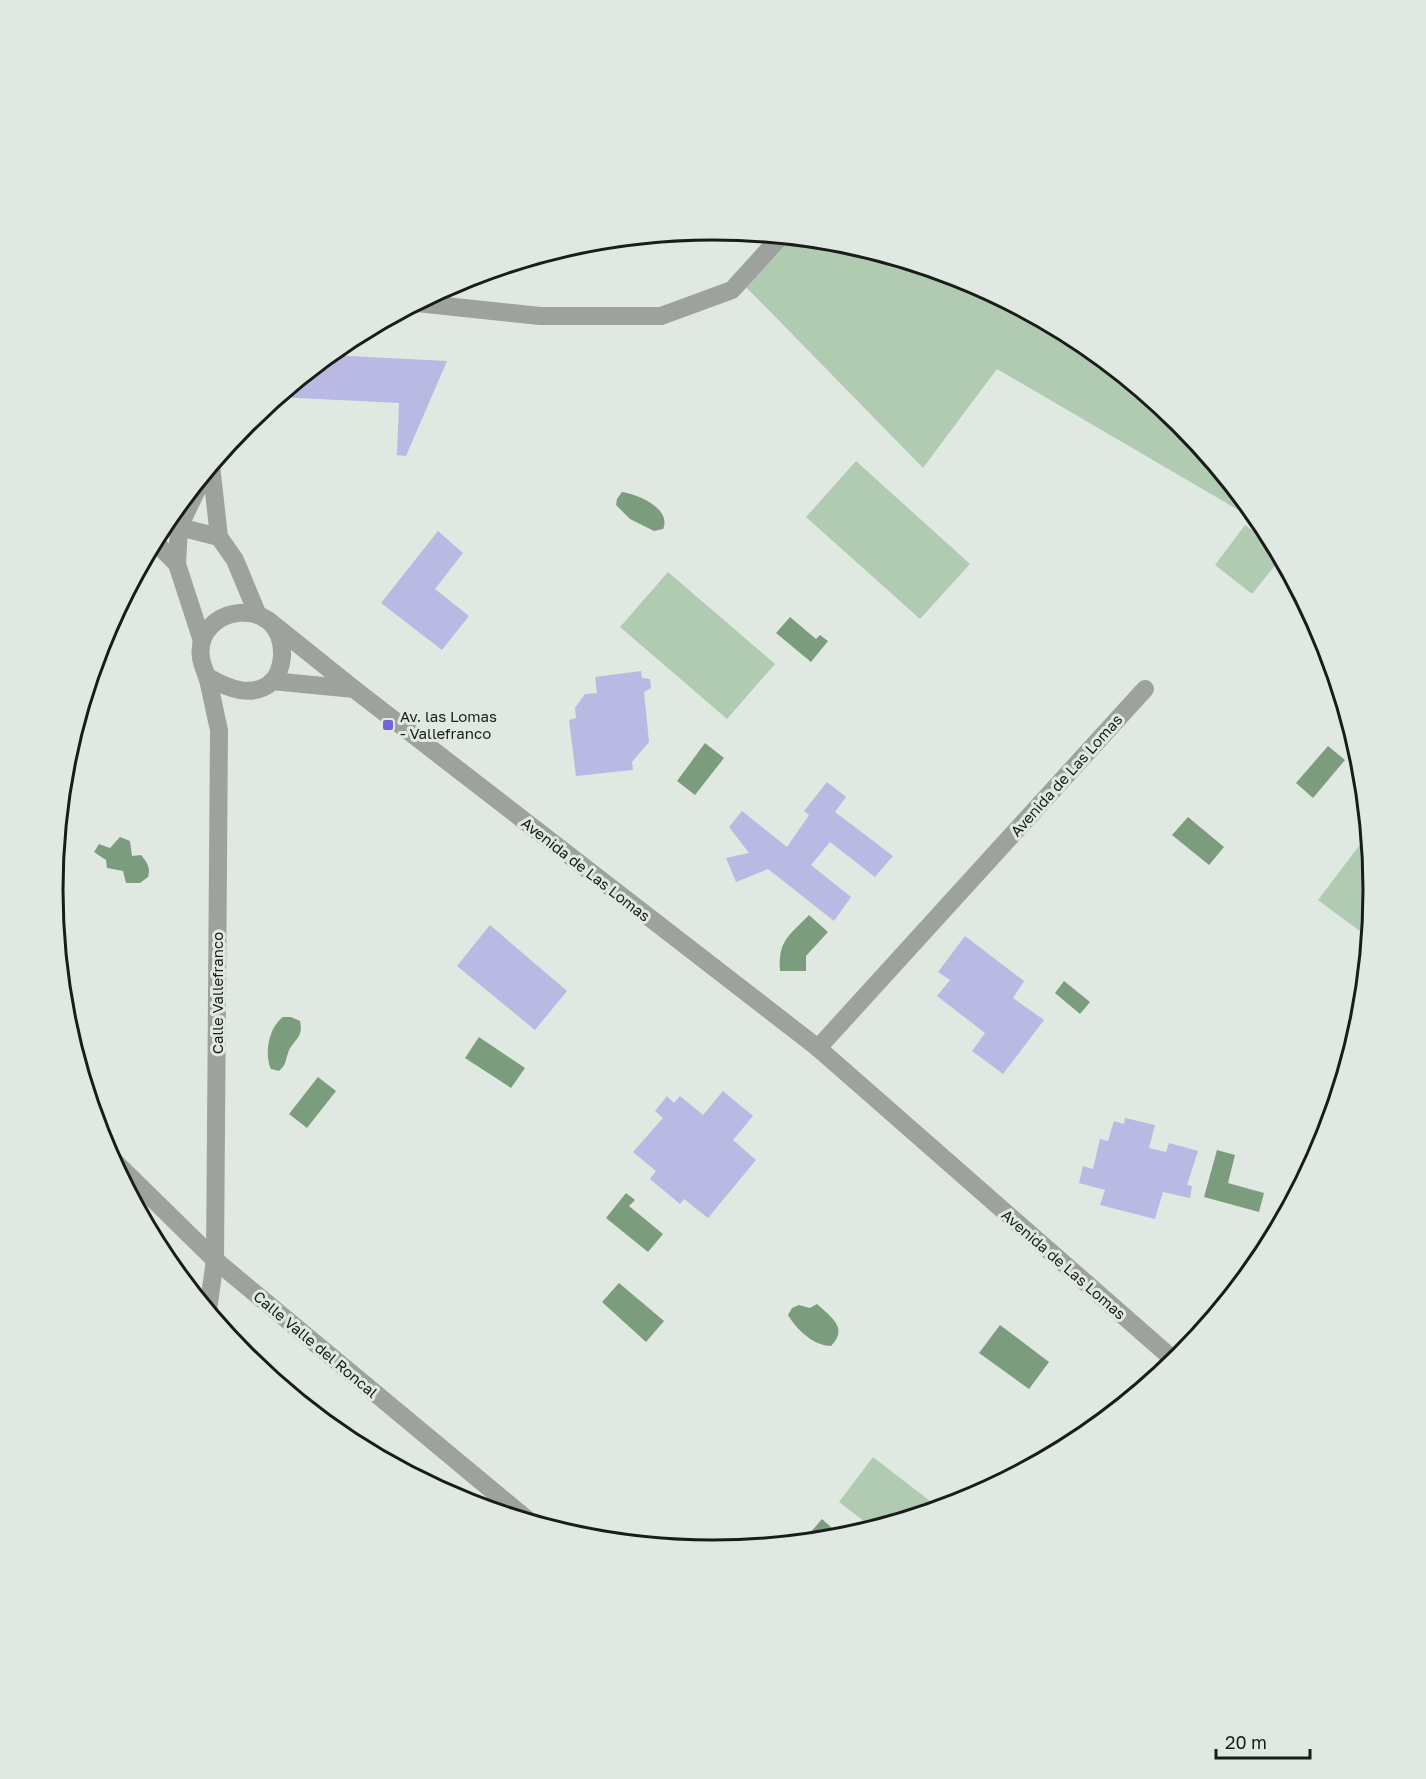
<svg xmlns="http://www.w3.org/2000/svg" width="1426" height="1779" viewBox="0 0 1426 1779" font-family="'Golos Text',sans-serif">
<rect width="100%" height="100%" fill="#e0e9e1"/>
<g fill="#b1cbb3">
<polygon points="792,237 842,242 966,279 1080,341 1180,423 1264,525 997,369 923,468 746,287"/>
<polygon points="856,461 970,564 920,619 806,517"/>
<polygon points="1245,525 1275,547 1281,558 1252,594 1215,565"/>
<polygon points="668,572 775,664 727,719 620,627"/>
<polygon points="1368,834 1373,890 1369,938 1318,900"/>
<polygon points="873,1457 939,1508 873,1528 839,1502"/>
</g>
<g fill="#7b9d7e">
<path d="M622,492C638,494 672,509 663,529L654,531L630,519L616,505L617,499Z"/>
<polygon points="790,617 816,639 820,635 828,641 811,662 776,633"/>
<polygon points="705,743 724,758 695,795 677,781"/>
<polygon points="1328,746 1345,760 1313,798 1296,783"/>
<polygon points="1188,817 1224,847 1209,865 1172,835"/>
<path d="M120,837L130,841L132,856L141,855C147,862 151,868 148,877L140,883H126L123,871L107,868L106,860L94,852L99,844L110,848Z"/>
<path d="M809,915L828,932L806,956V971H780C778,940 789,936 809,915Z"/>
<polygon points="1064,981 1090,1002 1080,1014 1055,993"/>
<path d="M283,1017H291L300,1021C304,1039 293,1039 288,1053C285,1062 286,1065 279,1071L271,1069C264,1053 269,1027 283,1017Z"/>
<polygon points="479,1037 525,1068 511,1088 465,1058"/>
<polygon points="318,1077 336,1091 307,1128 289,1114"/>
<polygon points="1217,1150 1235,1155 1228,1183 1264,1193 1259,1212 1204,1197"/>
<polygon points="626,1193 635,1200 629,1206 663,1234 648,1252 606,1218"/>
<polygon points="619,1283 664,1321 646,1342 602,1302"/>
<path d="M817,1304C831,1317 849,1328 831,1346C814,1346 796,1329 788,1315L792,1308L799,1305L810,1308Z"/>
<polygon points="1000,1325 1049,1362 1029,1389 979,1353"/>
<polygon points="822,1519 842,1537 803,1541"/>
</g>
<g fill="#b9b9e3">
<polygon points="329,355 447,361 406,456 397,455 399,403 277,397"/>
<polygon points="438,531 463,553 435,589 469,616 442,650 381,603"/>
<polygon points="641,671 642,678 650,679 651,688 644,692 649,742 632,762 633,770 576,776 569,720 576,718 575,708 585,694 597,693 595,677"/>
<polygon points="827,782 846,797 835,812 893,856 875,877 830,842 811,865 851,897 834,921 768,869 736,882 726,858 749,853 729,827 742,811 787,847 809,815 804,811"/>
<polygon points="490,925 567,991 535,1030 457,966"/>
<polygon points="965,936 1024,981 1013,998 1044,1020 1003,1074 972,1051 985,1033 937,996 950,980 938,972"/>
<polygon points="723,1091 753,1116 733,1140 756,1160 708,1218 684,1199 680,1204 650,1179 656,1171 633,1152 663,1118 655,1111 667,1096 674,1103 680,1096 703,1115"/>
<polygon points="1125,1118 1155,1125 1149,1148 1166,1152 1169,1143 1198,1151 1187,1185 1192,1186 1190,1198 1163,1192 1155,1219 1100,1205 1105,1190 1079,1183 1083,1166 1093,1169 1100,1139 1108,1141 1114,1121 1124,1124"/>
</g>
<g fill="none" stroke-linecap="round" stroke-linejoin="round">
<g stroke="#9ea29e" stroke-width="18">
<polyline points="417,303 540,316 661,316 732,290 781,236"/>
<polyline points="211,465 219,537 235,560 257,613"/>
<polyline points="163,523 219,537"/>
<polyline points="154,541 177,564"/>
<polyline points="268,620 354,689 818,1048 1175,1361"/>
<polyline points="202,641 177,564 179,527 206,471"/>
<path d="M208,677C227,688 252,699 272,682C279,675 281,666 282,657C285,591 193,605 201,658C202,665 206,673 208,680C212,696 215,713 219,730L215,1260L208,1310"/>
<polyline points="272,681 354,689"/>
<polyline points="818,1048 1145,689"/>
<polyline points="111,1158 215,1260 529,1521"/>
</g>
</g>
<rect fill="#7363dd" stroke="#e0e9e1" stroke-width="2" x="382" y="719" width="12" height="12" rx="3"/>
<g text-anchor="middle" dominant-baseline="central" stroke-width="6" stroke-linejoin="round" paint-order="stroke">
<g font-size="15" fill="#191c19" stroke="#e0e9e1" text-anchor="start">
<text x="400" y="716">Av. las Lomas<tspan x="400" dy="17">- Vallefranco</tspan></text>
</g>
<g font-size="15" fill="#191c19" stroke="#e0e9e1">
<text transform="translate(1066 775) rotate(-48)">Avenida de Las Lomas</text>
<text transform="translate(586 869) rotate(38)">Avenida de Las Lomas</text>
<text transform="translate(217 993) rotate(-90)">Calle Vallefranco</text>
<text transform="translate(1064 1264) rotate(41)">Avenida de Las Lomas</text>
<text transform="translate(316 1344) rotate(40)">Calle Valle del Roncal</text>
</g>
</g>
<path d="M0 0H1426V1779H0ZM63 890a650 650 0 1 1 1300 0a650 650 0 1 1-1300 0Z" fill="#e0e9e1" fill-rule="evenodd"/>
<path fill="none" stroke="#191c19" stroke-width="3" d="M63 890a650 650 0 1 1 1300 0a650 650 0 1 1-1300 0Z"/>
<path d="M1216 1749v9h94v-9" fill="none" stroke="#191c19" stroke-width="3"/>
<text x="1225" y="1749" font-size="18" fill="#191c19" stroke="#e0e9e1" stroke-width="4.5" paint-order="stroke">20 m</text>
</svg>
